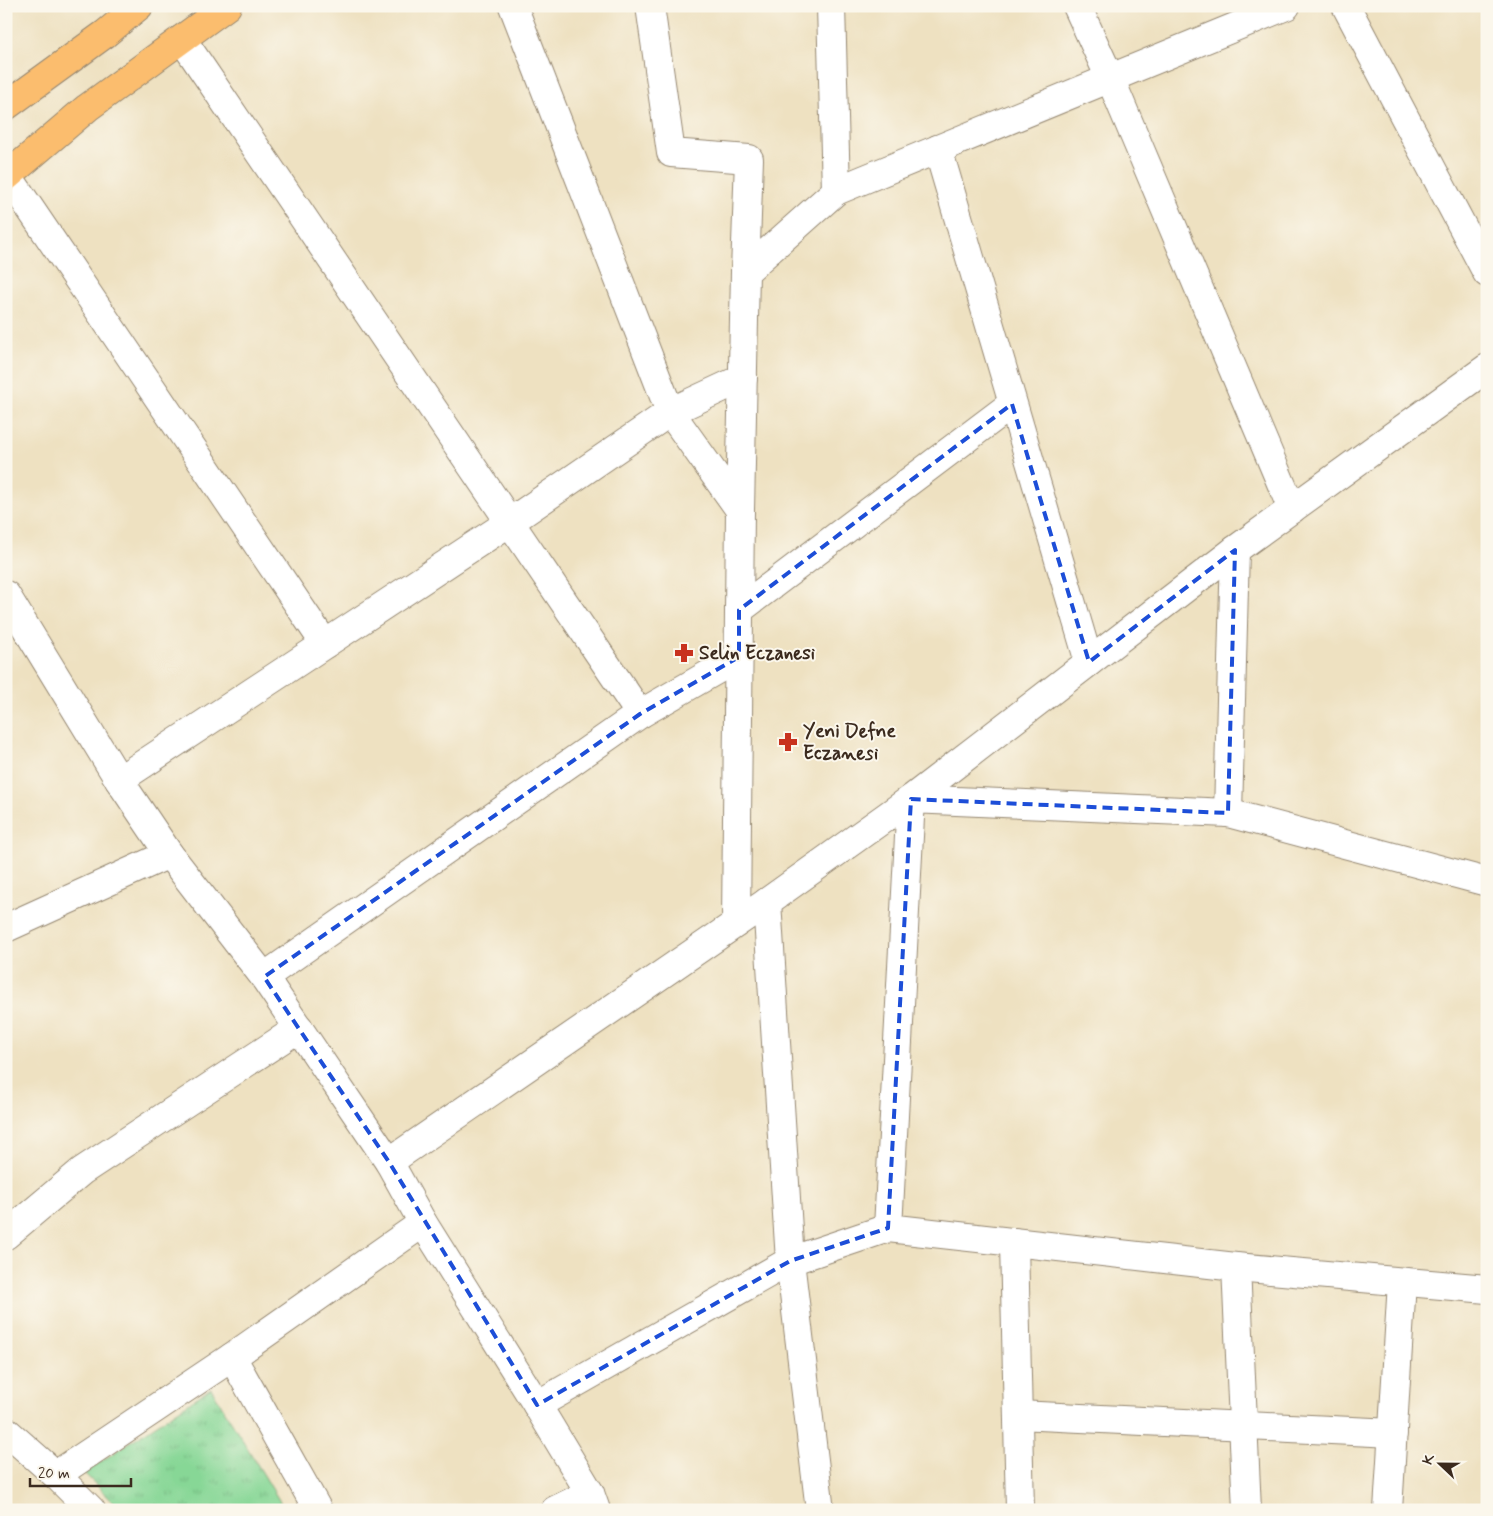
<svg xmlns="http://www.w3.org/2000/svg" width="1493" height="1516" viewBox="0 0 1493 1516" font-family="Mynerve,sans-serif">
<defs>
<pattern id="park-tufts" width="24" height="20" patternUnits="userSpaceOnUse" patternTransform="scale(1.25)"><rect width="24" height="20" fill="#87d796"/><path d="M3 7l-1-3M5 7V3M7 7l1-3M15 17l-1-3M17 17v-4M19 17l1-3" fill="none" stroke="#75b981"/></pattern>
</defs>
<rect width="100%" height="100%" fill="#fbf7ec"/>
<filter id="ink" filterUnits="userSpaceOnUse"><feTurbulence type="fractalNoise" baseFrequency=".02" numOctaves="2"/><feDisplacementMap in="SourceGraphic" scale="10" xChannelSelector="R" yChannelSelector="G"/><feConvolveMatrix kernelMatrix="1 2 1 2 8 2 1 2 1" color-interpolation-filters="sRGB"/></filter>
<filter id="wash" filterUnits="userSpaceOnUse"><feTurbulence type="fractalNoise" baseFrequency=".0096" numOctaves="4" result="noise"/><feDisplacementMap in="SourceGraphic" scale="20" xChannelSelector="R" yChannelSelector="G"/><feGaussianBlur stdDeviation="1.12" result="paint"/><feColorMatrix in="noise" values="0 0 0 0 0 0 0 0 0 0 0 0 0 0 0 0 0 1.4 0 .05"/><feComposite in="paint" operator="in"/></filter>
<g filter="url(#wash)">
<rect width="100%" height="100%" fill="#eee1c1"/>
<polygon fill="url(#park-tufts)" stroke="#61805a" points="211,1388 285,1510 121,1510 84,1473"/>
</g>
<g filter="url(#ink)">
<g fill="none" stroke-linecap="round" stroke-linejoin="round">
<g stroke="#948670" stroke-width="30">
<g id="minor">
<polyline points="513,6 670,412 740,510"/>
<polyline points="650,6 671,153 749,159 745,272"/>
<polyline points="831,6 836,191"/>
<polyline points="1077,6 1110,78 1292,509"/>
<polyline points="1346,6 1487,273"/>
<polyline points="182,39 640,714"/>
<polyline points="938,149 1089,662"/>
<polyline points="8,176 325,644"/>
<polyline points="6,595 119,780 169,854 264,977 389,1162 423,1223 537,1405 590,1493 596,1510"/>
<polyline points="739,610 1012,404"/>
<polyline points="119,780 510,522 670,412 743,378"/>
<polyline points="1228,813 1235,550"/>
<polyline points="767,902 790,1261 820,1510"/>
<polyline points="736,923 740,510 745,272 836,191 1286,6"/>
<polyline points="6,928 169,854"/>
<polyline points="264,977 640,714 739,657"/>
<polyline points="389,1162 767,902 911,799 1235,550 1487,368"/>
<polyline points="888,1228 911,799 1228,813 1487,882"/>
<polyline points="6,1235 82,1171 299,1028"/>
<polyline points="1014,1242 1020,1510"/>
<polyline points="1236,1267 1247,1510"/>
<polyline points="232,1357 318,1510"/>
<polyline points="537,1405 790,1261 888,1228 1236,1267 1487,1289"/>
<polyline points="1018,1415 1393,1433"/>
<polyline points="6,1431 56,1475 91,1510"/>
<polyline points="56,1475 232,1357 423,1223"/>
<polyline points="555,1510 590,1493"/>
<polyline points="1388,1510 1402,1282"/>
</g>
</g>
<g stroke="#948670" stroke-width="30">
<g id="major">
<polyline points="6,106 105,34 139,6"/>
<polyline points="6,177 87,108 227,6"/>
</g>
</g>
<use href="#minor" stroke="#fff" stroke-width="28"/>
<use href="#major" stroke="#fbbd6e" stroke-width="28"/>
</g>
</g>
<path fill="none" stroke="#1d4ed8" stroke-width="4" stroke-dasharray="10 6" stroke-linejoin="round" d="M1012,404L1089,662L1235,550L1228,813L911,799L888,1228L790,1261L537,1405L389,1162L264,977L640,714L739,657V610Z"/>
<defs>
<g id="pharmacy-bare" transform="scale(1.5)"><path d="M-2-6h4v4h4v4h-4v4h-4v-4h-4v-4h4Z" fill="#c8321e" stroke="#fbf7ec" stroke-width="2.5" paint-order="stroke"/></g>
</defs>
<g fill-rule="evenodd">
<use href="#pharmacy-bare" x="684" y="653"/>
<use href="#pharmacy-bare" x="788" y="742"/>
</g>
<g text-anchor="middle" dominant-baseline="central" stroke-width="4" stroke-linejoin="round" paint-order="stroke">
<g font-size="19" font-weight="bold" fill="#3b2a1e" stroke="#fbf7ec" text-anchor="start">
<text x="699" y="653">Selin Eczanesi</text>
<text x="803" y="731">Yeni Defne<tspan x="803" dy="22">Eczanesi</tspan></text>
</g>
</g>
<rect width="1493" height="1516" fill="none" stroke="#fbf7ec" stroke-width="25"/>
<g transform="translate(1440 1464) rotate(292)" stroke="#fbf7ec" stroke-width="4" paint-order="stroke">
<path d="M0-4L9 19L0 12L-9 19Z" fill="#3b2a1e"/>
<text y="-8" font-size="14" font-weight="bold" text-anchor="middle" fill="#3b2a1e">K</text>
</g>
<path d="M30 1478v8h101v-8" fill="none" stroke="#3b2a1e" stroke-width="2.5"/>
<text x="38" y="1478" font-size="15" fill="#3b2a1e" stroke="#fbf7ec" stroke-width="4" paint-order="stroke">20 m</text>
</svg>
